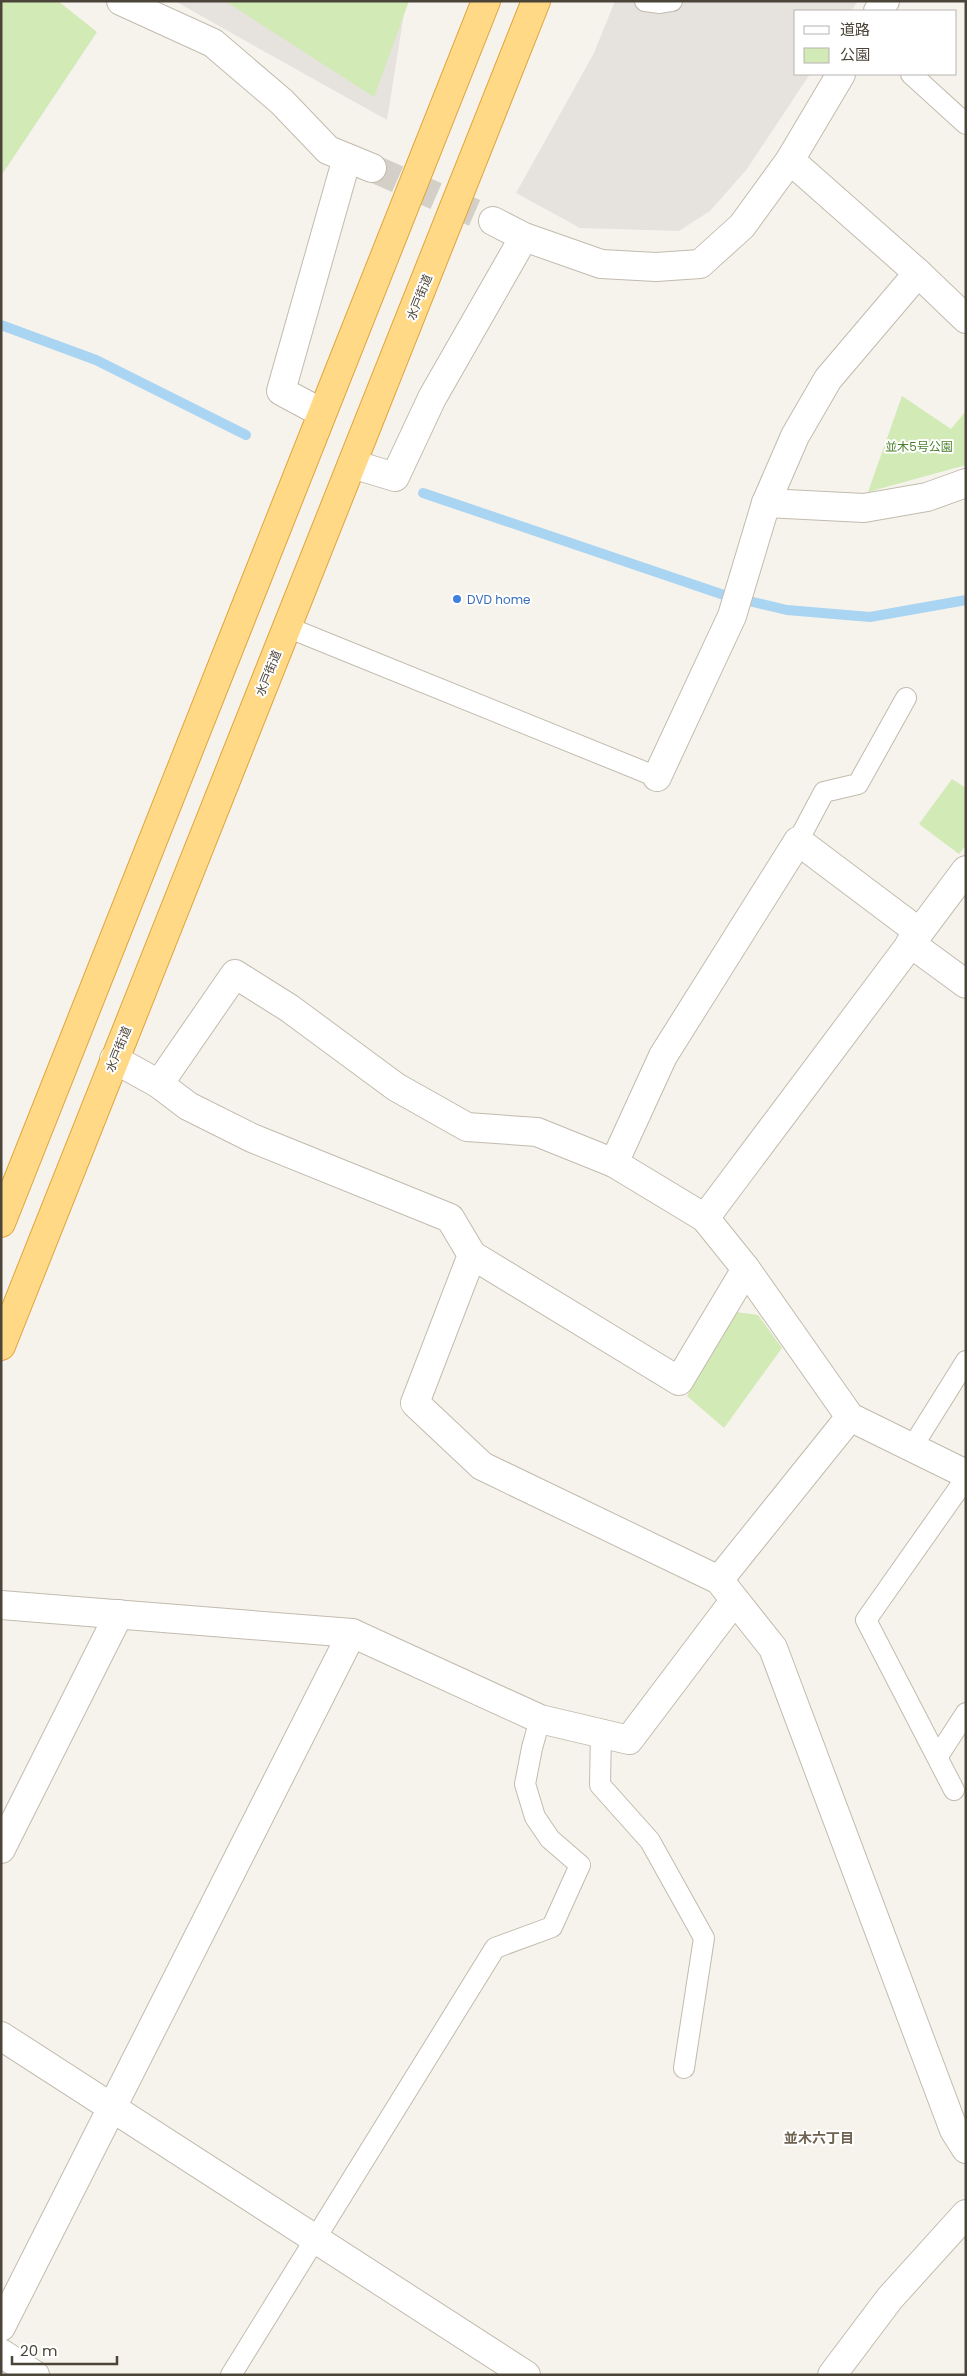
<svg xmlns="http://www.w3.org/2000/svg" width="967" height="2376" viewBox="0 0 967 2376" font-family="Poppins,'Noto Sans JP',sans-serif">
<rect width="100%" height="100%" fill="#f6f3ec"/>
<g fill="#e6e2dd">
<polygon points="175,1 406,1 387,120 235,35"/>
<polygon points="615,1 858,1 851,11 796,11 796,74 810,74 747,169 710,211 679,231 580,228 516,193 594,53"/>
</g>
<g fill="#d2eab5">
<polygon points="1,1 58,1 97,32 1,176"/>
<polygon points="225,1 409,1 374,97"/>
<polygon points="902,396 951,429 966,411 966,465 868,492"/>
<polygon points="952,779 966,788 966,845 959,854 919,824"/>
<polygon points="736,1312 758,1315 782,1348 724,1428 687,1396"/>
</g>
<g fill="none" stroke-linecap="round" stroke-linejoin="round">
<g stroke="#a9d4f2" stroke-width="10">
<polyline points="1,325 96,360 246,435"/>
<polyline points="423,493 724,595 787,610 870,617 966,600"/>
</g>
<polyline stroke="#d4d0c8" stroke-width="28" stroke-dasharray="28 14" stroke-linecap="butt" points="372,168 493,221"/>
<g stroke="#c2bbae" stroke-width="22">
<g id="service">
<polyline points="645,1 660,3 672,1"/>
<polyline points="911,74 966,124"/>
<polyline points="287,627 657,777"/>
<polyline points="798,841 824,792 858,784 906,698"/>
<polyline points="911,1449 966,1361"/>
<polyline points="601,1733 600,1785 650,1841 704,1938 684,2068"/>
<polyline points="938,1756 966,1713"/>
<polyline points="954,1790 866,1620 966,1478"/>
<polyline points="231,2375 495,1948 552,1927 580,1865 550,1839 535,1817 525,1784 532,1748 540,1719"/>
</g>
</g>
<g stroke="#c2bbae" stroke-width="30">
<g id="minor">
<polyline points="121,1 213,43 282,102 328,150 372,168"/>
<polyline points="878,11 885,1"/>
<polyline points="790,160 918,273 966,319"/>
<polyline points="493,221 524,237 601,264 656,267 700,264 742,226 790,160 841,74"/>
<polyline points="322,413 281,391 347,158"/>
<polyline points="352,464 395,477 432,398 524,237"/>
<polyline points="766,503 864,508 927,497 966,483"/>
<polyline points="657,777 732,616 766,503 795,436 828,379 918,273"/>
<polyline points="910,943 966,984"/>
<polyline points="114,1059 159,1084"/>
<polyline points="614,1163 663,1056 798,841 919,932"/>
<polyline points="705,1218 966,870"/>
<polyline points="472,1255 679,1381 746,1269"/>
<polyline points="966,1474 850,1417 746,1269 705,1218 614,1163 537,1132 467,1127 396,1087 289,1008 235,974 159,1084 188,1106 252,1138 450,1218 472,1255 415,1403 482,1466 719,1580 773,1648 954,2130 966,2149"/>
<polyline points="719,1580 850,1417"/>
<polyline points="1,1605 352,1633 540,1719 629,1740 734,1601"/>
<polyline points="1,1849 119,1614"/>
<polyline points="1,2036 526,2375"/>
<polyline points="1,2327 352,1633"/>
<polyline points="1,2353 35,2375"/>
<polyline points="832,2375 890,2298 966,2214"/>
</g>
</g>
<g stroke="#e0a43c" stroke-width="30">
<g id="trunk">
<polyline points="1,1223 486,1"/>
<polyline points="1,1346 536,1"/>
</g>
</g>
<use href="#service" stroke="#fff" stroke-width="20"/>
<use href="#minor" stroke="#fff" stroke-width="28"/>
<use href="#trunk" stroke="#ffd985" stroke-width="28"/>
</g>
<circle fill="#3f7fe0" stroke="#fff" stroke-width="2" cx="457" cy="599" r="5"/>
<g text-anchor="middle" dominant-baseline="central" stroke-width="4" stroke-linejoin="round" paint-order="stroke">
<g font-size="12" fill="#4b4439" stroke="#fff">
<text transform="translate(419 297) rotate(-68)">水戸街道</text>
<text transform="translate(268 673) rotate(-68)">水戸街道</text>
<text transform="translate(118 1049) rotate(-68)">水戸街道</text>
</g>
<g font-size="12" fill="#4a7f2a" stroke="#fff">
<text x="919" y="446">並木5号公園</text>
</g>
<g font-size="12" fill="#366cbe" stroke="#fff" text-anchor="start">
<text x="467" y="599">DVD home</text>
</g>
<g font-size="14" font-weight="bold" fill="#6e6250" stroke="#fff">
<text x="819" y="2138">並木六丁目</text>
</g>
</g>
<rect width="967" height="2376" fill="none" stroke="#4b4439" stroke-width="5"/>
<rect x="794" y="10" width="162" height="65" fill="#ffffff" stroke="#b7b4b0"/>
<rect x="804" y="26" width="25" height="8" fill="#ffffff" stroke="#b7b4b0"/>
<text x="840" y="35" font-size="15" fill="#4b4439">道路</text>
<rect x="804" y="48" width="25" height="15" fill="#d2eab5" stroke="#b7b4b0"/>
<text x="840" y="60" font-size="15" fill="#4b4439">公園</text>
<path d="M12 2356v8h105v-8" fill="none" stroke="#4b4439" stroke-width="2.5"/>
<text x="20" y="2356" font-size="15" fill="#4b4439" stroke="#ffffff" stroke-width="4" paint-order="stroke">20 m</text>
</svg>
